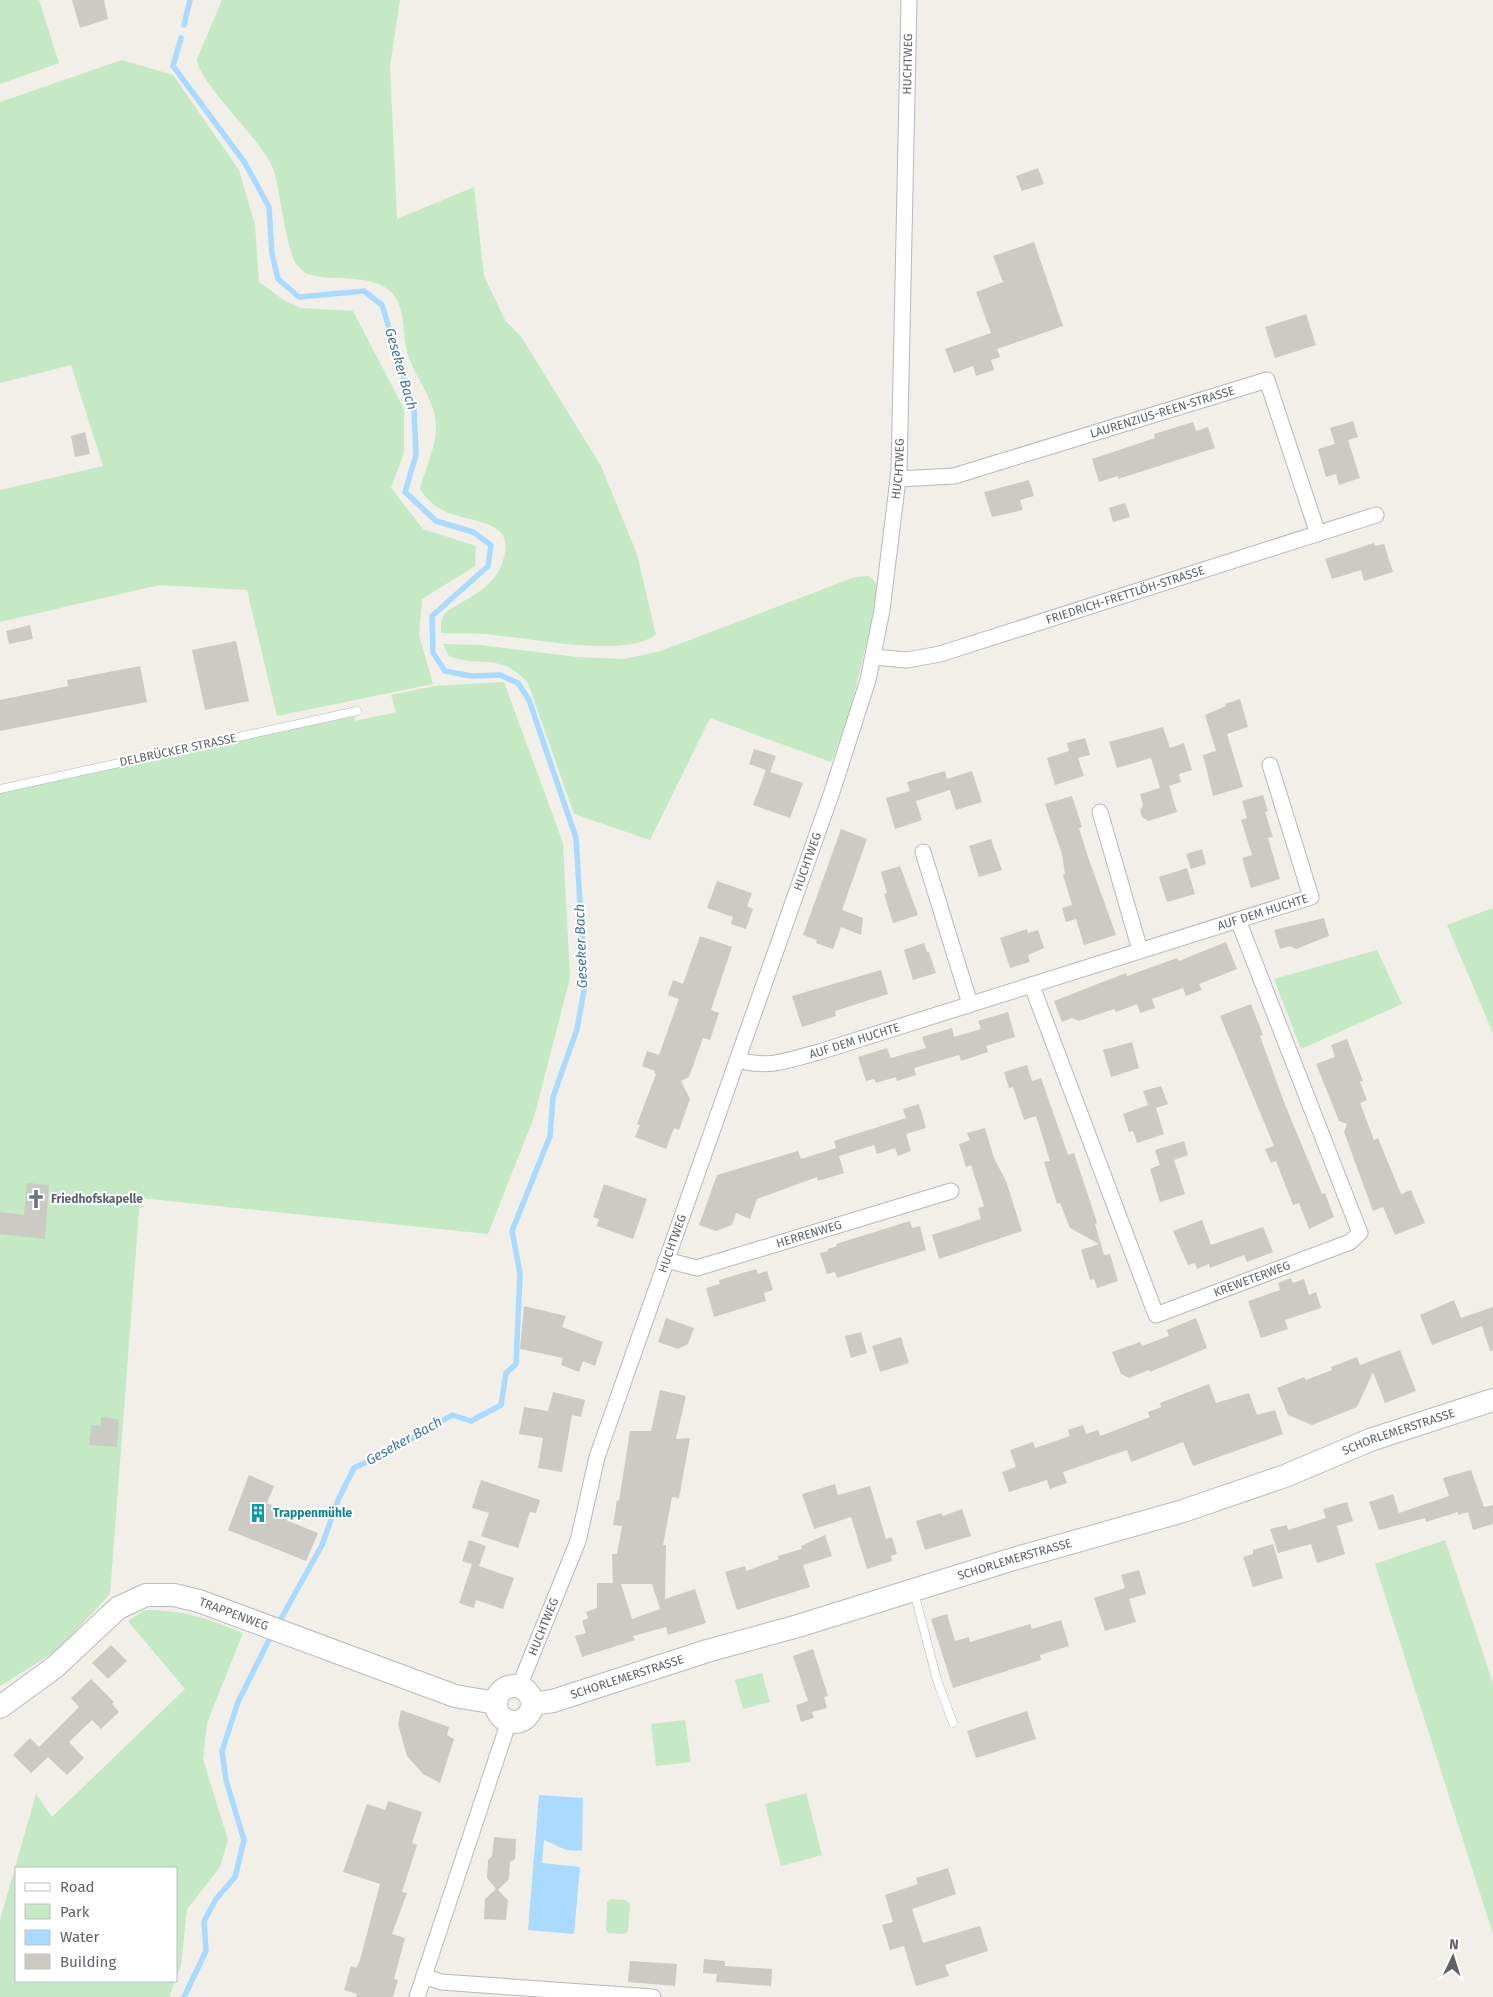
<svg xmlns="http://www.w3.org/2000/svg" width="1493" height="1997" viewBox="0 0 1493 1997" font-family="'Fira Sans',sans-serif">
<rect width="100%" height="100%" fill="#f1efe8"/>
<g fill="#c5e8c5">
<polygon points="0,0 39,0 59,63 0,84"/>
<path d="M222,0H400L390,66L397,219L474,187L484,276L505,320L522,338L601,466L637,554L656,635C619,659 528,637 484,634C470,633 455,634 441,633C441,627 440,621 444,615C447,610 455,607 459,604C475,595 494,584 501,566C521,517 472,525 442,510C433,505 426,498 420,489C425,469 436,448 436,427C436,399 414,378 407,351C402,331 406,304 389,290C367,273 330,282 308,274C304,273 300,268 297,265C288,256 279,190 275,174C265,140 199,86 197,59Z"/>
<polygon points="122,60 173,75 239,170 255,225 259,282 285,301 301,308 353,311 404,409 404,453 391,488 423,529 476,546 475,566 422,599 419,635 433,684 277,716 247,590 159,585 0,622 0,490 103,466 71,365 0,383 0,102"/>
<path d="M868,576C878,582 878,588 877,599L848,720L831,762L710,718L650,840L574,814L528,683C499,651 483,669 449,656L443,644L481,645L577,657L624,659L661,651L855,577Z"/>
<polygon points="504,682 563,843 570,978 534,1117 488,1234 140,1198 110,1594 58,1650 0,1686 0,792 353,715 355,721 396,712 391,695 434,686"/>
<polygon points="1493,908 1493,1033 1447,925"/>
<polygon points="1377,950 1402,1004 1301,1049 1274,979"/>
<polygon points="1445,1540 1493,1683 1493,1934 1375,1564"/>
<path d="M145,1610C185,1610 207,1619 243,1633L207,1723L203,1759L228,1840L220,1867L187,1909L181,1966L176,1978V1868H16V1981H175L169,1997H0V1920L36,1794L52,1817L185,1689L128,1621Z"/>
<polygon points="762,1673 770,1702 743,1709 735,1680"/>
<polygon points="685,1720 691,1762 656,1766 651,1724"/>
<polygon points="806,1793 822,1855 781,1866 765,1804"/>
<polygon points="610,1899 625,1900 630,1904 628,1931 624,1934 608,1933 606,1929 607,1902"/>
</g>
<polygon fill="#aadaff" points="539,1795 583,1798 582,1851 566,1850 544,1840 542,1863 580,1867 574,1934 528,1930"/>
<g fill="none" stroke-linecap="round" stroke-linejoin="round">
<g stroke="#aadaff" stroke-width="5.5">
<polyline points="184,25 190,0"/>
<polyline points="181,38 173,66 245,163 269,207 272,254 278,279 299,297 364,291 382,305 414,409 416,455 405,492 436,521 473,532 491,545 488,566 432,616 433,653 445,671 471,676 500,675 518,683 529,700 576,838 585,985 577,1029 553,1097 550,1136 512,1231 520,1273 516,1364 506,1373 501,1405 471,1421 452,1415 394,1449 354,1468 338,1500 322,1545 278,1624"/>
<polyline points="184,1997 206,1951 204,1921 216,1899 235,1877 244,1840 226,1780 222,1751 238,1702 272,1634"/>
</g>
</g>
<g fill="#cccac5" fill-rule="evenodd">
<polygon points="72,0 104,0 108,19 80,28"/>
<polygon points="1038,168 1044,184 1022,191 1016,176"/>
<polygon points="1034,242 1063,326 997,349 1000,357 991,360 994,370 976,376 973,366 954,373 945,349 991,333 976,292 1003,282 993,256"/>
<polygon points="1306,314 1316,345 1275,358 1265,327"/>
<polygon points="1353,421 1358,437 1348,440 1360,478 1339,485 1336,474 1326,477 1318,449 1335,444 1330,428"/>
<polygon points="1193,422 1196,431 1208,427 1215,448 1118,479 1118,476 1099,482 1092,459 1155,438 1154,434"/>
<polygon points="85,432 90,454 75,457 71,436"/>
<polygon points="1029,480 1034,496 1020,500 1023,510 992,517 984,492"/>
<polygon points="1125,503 1130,517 1113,522 1109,508"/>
<polygon points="1374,543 1375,546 1384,544 1393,572 1364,581 1361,570 1332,579 1325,559"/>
<polygon points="30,625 33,639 9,644 6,631"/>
<polygon points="236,641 249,701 205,710 192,650"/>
<polygon points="140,666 147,702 0,731 0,700 68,686 67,680"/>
<polygon points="1240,699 1248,727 1227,734 1243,787 1213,796 1203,755 1216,751 1205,715 1226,706 1225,704"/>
<polygon points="1163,727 1170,748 1184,743 1192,770 1179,774 1181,782 1169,786 1177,812 1148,821 1142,817 1140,811 1143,805 1140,794 1160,788 1151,758 1117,768 1109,742"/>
<polygon points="1085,738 1090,755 1078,758 1084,776 1055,785 1047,758 1069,751 1067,743"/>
<polygon points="754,749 776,756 770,772 803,783 790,818 753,805 766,770 749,764"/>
<polygon points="945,771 947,779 972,771 982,802 956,810 950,790 916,801 922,820 895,829 886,798 910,791 907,782"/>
<polygon points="1263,795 1268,811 1265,812 1273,837 1268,838 1280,879 1251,888 1242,858 1252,855 1241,820 1247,818 1242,801"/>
<polygon points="1072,796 1082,827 1079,828 1088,857 1116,935 1084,945 1076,919 1066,922 1062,908 1072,905 1063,875 1065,874 1062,854 1045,804"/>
<polygon points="841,829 867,839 842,910 863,918 861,935 841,927 833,949 816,943 817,940 803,935"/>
<polygon points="991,839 1002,870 979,877 969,846"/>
<polygon points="1202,849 1206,864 1191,869 1186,854"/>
<polygon points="900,866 918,915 893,923 884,894 887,893 881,872"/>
<polygon points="1187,868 1195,894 1167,902 1159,877"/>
<polygon points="717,881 752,893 747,906 753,909 746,929 731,924 733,917 707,908"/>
<polygon points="1324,918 1329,936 1296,949 1290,946 1280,949 1274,930"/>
<polygon points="1027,929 1028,933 1038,930 1044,948 1028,955 1030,962 1010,968 1000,938"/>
<polygon points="700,936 732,947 711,1010 719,1013 710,1040 703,1038 689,1077 681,1081 690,1099 679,1130 674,1128 666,1149 635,1137 640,1125 637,1124 656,1074 654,1073 655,1071 642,1066 647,1051 659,1055 679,999 668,995 673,980 683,984"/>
<polygon points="1226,942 1237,969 1199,984 1202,990 1186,996 1183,988 1152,999 1155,1008 1140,1013 1137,1004 1116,1012 1114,1009 1079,1021 1072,1018 1062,1022 1054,1001 1126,973 1127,976 1177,958 1179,961"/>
<polygon points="924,943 927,952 929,952 936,973 913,980 904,950"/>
<polygon points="881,970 888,994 835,1011 836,1016 802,1027 792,996"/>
<polygon points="1251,1004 1263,1035 1260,1036 1284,1102 1322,1194 1325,1193 1334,1217 1309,1229 1299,1203 1293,1205 1276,1161 1271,1163 1265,1149 1274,1146 1220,1016"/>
<polygon points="1008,1012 1015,1037 986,1046 988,1052 961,1061 959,1055 914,1068 916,1075 897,1081 896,1077 876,1083 874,1079 866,1081 858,1057 887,1048 891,1058 926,1048 922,1037 952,1028 954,1037 981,1029 978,1021"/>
<polygon points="1347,1039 1363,1081 1360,1082 1367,1100 1360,1103 1374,1140 1378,1138 1401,1194 1411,1190 1425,1223 1395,1235 1383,1207 1373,1211 1344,1132 1347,1124 1339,1121 1316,1064 1335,1057 1331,1045"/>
<polygon points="1132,1042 1139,1068 1111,1077 1103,1050"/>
<polygon points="1027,1065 1032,1081 1041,1078 1068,1155 1074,1153 1094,1213 1097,1223 1095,1224 1104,1255 1110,1254 1118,1281 1097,1288 1094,1279 1090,1280 1081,1250 1099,1244 1070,1228 1060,1203 1057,1204 1044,1162 1050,1161 1036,1116 1024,1120 1013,1087 1009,1088 1004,1072"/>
<polygon points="1161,1086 1168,1104 1156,1108 1164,1134 1137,1143 1133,1131 1129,1132 1123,1114 1148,1105 1143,1091"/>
<polygon points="919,1104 926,1128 906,1134 911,1151 898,1156 895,1148 877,1154 874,1145 839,1156 844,1173 818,1181 817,1177 757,1199 750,1219 736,1213 732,1225 716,1231 699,1225 717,1175 798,1151 801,1159 836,1148 834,1141 906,1118 903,1109"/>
<polygon points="985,1128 994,1158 1006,1181 1022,1231 939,1259 932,1235 981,1219 978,1208 984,1206 971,1165 966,1167 959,1144 970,1140 967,1133"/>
<polygon points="1184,1141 1188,1155 1174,1160 1185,1194 1160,1202 1150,1169 1160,1165 1155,1150"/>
<polygon points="27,1183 49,1185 45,1239 0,1234 0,1212 24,1215"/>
<polygon points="604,1184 647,1199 633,1239 597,1226 599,1219 593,1217"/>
<polygon points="1202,1220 1211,1245 1263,1227 1273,1252 1247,1262 1244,1255 1210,1268 1209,1264 1197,1269 1195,1263 1188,1265 1173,1231"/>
<polygon points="910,1221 912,1228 920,1226 926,1250 837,1278 835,1272 827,1274 820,1253 828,1251 828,1249 837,1246 836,1244"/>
<polygon points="756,1269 758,1274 767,1271 773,1290 764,1293 766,1301 714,1317 706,1288 720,1284 719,1280"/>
<polygon points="1291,1278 1293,1283 1304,1279 1309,1295 1316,1292 1321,1308 1285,1320 1288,1329 1261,1338 1248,1301 1280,1290 1278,1283"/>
<polygon points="1454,1300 1461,1318 1493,1307 1493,1351 1490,1351 1482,1326 1432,1345 1420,1315"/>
<polygon points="524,1306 566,1316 562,1327 603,1342 595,1366 583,1361 579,1372 561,1365 563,1358 520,1349"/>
<polygon points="666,1318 694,1328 688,1344 678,1349 658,1342"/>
<polygon points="1196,1318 1207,1348 1150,1372 1149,1370 1129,1378 1121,1374 1112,1352 1140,1342 1142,1346 1169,1336 1167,1330"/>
<polygon points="861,1332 867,1353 851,1358 845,1336"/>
<polygon points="901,1337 909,1363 880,1372 872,1346"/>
<polygon points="1400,1350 1416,1391 1385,1403 1373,1372 1357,1407 1312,1425 1288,1415 1277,1388 1304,1377 1306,1380 1332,1370 1331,1367 1357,1357 1360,1365"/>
<polygon points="1209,1384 1216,1403 1249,1393 1257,1415 1275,1410 1283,1434 1193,1466 1183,1442 1131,1462 1127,1450 1063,1472 1067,1483 1050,1489 1047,1480 1009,1492 1002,1472 1016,1467 1010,1450 1033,1442 1035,1448 1070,1436 1068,1430 1083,1425 1086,1434 1098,1430 1100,1436 1150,1417 1148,1412 1161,1407 1160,1403"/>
<path d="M660,1390L686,1396L676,1439L690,1438L679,1498L672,1497L663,1545H666L665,1599L695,1589L706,1623L668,1635L666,1627L633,1636L635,1640L582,1657L575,1636L586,1633L582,1621L588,1618L586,1612L597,1608V1583H613L612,1554H617L622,1526L613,1525L617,1500L619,1501L630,1431H651ZM621,1584H652L660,1609L632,1619Z"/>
<polygon points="553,1392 585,1400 581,1417 572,1415 562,1472 538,1468 543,1438 519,1434 524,1407 548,1411"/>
<polygon points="101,1417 119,1419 117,1447 89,1445 91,1425 101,1426"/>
<polygon points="1471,1470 1484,1507 1493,1505 1493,1524 1473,1530 1468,1512 1458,1515 1458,1512 1426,1522 1425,1518 1379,1530 1369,1502 1393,1494 1399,1513 1449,1496 1443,1478"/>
<polygon points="249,1475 274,1486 267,1503 278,1508 276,1511 287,1516 286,1520 318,1533 306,1561 228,1530"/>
<polygon points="481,1480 540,1500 536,1513 530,1512 518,1548 481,1536 489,1513 472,1508"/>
<polygon points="835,1484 838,1495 870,1486 886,1539 892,1537 897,1554 891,1556 892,1561 867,1569 851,1517 814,1529 802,1494"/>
<polygon points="1347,1502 1353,1521 1337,1526 1345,1554 1317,1563 1311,1544 1278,1553 1270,1529 1287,1525 1288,1530 1326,1518 1323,1509"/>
<polygon points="962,1509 971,1536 925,1550 916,1521 941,1513 943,1516"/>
<polygon points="825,1535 832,1556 803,1565 810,1587 737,1610 725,1572 745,1566 746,1571 779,1559 778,1556 802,1549 801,1546"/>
<polygon points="469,1540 486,1546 479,1566 514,1578 503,1609 476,1600 474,1608 459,1603 472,1564 462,1561"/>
<polygon points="1273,1544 1283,1578 1253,1587 1243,1557 1253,1554 1253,1550"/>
<polygon points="1139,1570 1146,1594 1129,1599 1136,1622 1105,1631 1094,1598 1125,1588 1121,1575"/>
<polygon points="947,1614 955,1641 969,1637 970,1642 1030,1624 1032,1629 1061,1620 1069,1646 1040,1655 1041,1660 953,1688 931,1619"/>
<polygon points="111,1645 127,1661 108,1679 92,1663"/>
<polygon points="813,1649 828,1696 824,1697 827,1708 812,1712 814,1718 801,1722 796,1705 808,1701 793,1656"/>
<polygon points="91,1679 114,1702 112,1704 119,1712 101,1729 92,1720 69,1742 84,1758 67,1775 48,1757 31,1773 13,1755 30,1738 39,1747 79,1707 71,1698"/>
<polygon points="401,1710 449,1727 447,1735 454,1739 440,1783 423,1774 407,1756 398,1724"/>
<polygon points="1027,1711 1036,1739 976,1758 967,1731"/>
<polygon points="388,1801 422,1812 412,1843 417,1845 402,1892 407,1893 392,1934 405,1938 394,1979 398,1980 393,1997 356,1997 357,1994 344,1990 351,1966 356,1968 360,1960 380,1884 343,1872 367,1804 385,1810"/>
<polygon points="494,1837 516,1839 515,1859 510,1862 509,1879 498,1890 508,1900 506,1920 484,1919 485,1899 496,1889 487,1878 488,1860 492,1856"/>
<polygon points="948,1868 956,1894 912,1909 923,1943 980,1926 988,1951 945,1965 949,1976 916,1986 904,1946 890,1950 882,1925 893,1922 885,1895 918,1884 916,1878"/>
<polygon points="704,1959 725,1961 725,1966 772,1969 771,1986 716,1982 717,1974 703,1973"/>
<polygon points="630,1961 677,1964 675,1986 628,1982"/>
</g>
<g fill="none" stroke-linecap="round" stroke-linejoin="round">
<g stroke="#b5b8bc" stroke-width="9">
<g id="lane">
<polyline points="0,789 357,711"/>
<polyline points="914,1592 937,1680 953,1723"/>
</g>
</g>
<g stroke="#b5b8bc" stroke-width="17">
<g id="street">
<path id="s1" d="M898,479L954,476L1267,380L1318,534"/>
<path id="s2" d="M873,657L907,660L940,654L1376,515"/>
<polyline points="1100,812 1140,950"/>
<polyline points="923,852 970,1004"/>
<path id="s3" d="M1032,986L1156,1315L1350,1242L1360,1233L1238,920"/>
<path id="s4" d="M738,1060C771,1069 787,1060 819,1052L1311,897L1270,765"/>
<path id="s5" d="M666,1260L697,1268L951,1191"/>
<path id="s6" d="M519,1687L578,1541L597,1457L833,789L868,680L882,610L899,471L909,0"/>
<polyline points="424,1976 441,1982 653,1997"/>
<polyline points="417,1997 509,1721"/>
</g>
</g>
<g stroke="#b6babf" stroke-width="24">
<g id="secondary">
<circle cx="514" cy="1704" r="18"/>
<path id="s7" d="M532,1704L553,1701L707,1651L798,1626L1010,1560L1183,1511L1285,1476L1370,1440L1493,1400"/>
<path id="s8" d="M0,1707L55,1667L118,1608L146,1595H174L199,1601L455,1696L496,1703"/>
</g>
</g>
<use href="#lane" stroke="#fff" stroke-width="8"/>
<use href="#street" stroke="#fff" stroke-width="15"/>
<use href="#secondary" stroke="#fff" stroke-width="22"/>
</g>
<defs>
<g id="church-bare" transform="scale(1.5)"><path d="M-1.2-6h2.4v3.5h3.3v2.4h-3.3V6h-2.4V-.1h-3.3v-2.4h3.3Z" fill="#6b7280" stroke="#fff" stroke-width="2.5" paint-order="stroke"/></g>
<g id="building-bare" transform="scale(1.5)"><path d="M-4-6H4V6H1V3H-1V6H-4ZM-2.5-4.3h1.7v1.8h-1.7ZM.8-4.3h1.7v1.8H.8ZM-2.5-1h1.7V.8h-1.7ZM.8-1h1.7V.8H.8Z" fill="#0f9aa8" stroke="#fff" stroke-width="2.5" paint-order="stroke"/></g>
</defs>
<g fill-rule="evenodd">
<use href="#church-bare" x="36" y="1199"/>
<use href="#building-bare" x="258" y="1513"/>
</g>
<g text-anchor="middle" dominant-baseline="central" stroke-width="4" stroke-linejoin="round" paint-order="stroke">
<g font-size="12" fill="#5f6368" stroke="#fff">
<text stroke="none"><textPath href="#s6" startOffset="1685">HUCHTWEG</textPath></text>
<text stroke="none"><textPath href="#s1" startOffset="274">LAURENZIUS-REEN-STRASSE</textPath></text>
<text stroke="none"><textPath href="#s6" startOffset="1280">HUCHTWEG</textPath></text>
<text stroke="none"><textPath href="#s2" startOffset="262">FRIEDRICH-FRETTLÖH-STRASSE</textPath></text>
<text transform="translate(178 750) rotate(-12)">DELBRÜCKER STRASSE</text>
<text stroke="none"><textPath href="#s6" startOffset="875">HUCHTWEG</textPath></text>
<text stroke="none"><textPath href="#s4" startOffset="548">AUF DEM HUCHTE</textPath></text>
<text stroke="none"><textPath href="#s4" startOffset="120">AUF DEM HUCHTE</textPath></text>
<text stroke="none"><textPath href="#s5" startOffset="149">HERRENWEG</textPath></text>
<text stroke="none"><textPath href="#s6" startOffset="470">HUCHTWEG</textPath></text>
<text stroke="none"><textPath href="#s3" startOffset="454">KREWETERWEG</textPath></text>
<text stroke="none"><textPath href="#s7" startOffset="909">SCHORLEMERSTRASSE</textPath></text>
<text stroke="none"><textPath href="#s7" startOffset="504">SCHORLEMERSTRASSE</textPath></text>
<text stroke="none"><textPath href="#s8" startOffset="276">TRAPPENWEG</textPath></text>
<text stroke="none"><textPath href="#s6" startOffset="65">HUCHTWEG</textPath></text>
<text stroke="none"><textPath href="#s7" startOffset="99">SCHORLEMERSTRASSE</textPath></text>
</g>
<g font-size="12" font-weight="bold" fill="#5b616d" stroke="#fff" text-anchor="start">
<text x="51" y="1199">Friedhofskapelle</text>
</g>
<g font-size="12" font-weight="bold" fill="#0d838f" stroke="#fff" text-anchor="start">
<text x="273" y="1513">Trappenmühle</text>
</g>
<g font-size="14" font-style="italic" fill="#4174aa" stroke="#fff">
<text transform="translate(401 369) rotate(74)">Geseker Bach</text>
<text transform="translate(581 946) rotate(-92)">Geseker Bach</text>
<text transform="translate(404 1441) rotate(-29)">Geseker Bach</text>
</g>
</g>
<rect x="15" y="1867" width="162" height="115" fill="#ffffff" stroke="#bfc1c3"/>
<rect x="25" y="1883" width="25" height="8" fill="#ffffff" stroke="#bfc1c3"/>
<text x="60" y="1892" font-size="15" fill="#5f6368">Road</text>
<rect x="25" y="1904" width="25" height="15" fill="#c5e8c5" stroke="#bfc1c3"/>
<text x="60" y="1917" font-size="15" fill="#5f6368">Park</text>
<rect x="25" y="1930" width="25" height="15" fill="#aadaff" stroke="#bfc1c3"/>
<text x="60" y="1942" font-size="15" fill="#5f6368">Water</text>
<rect x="25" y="1954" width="25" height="15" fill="#cccac5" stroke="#bfc1c3"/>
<text x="60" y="1967" font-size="15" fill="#5f6368">Building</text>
<g transform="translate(1453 1957) rotate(4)" stroke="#ffffff" stroke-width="4" paint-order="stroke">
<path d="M0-4L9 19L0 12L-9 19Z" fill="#5f6368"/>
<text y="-8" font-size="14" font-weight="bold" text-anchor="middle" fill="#5f6368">N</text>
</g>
</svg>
